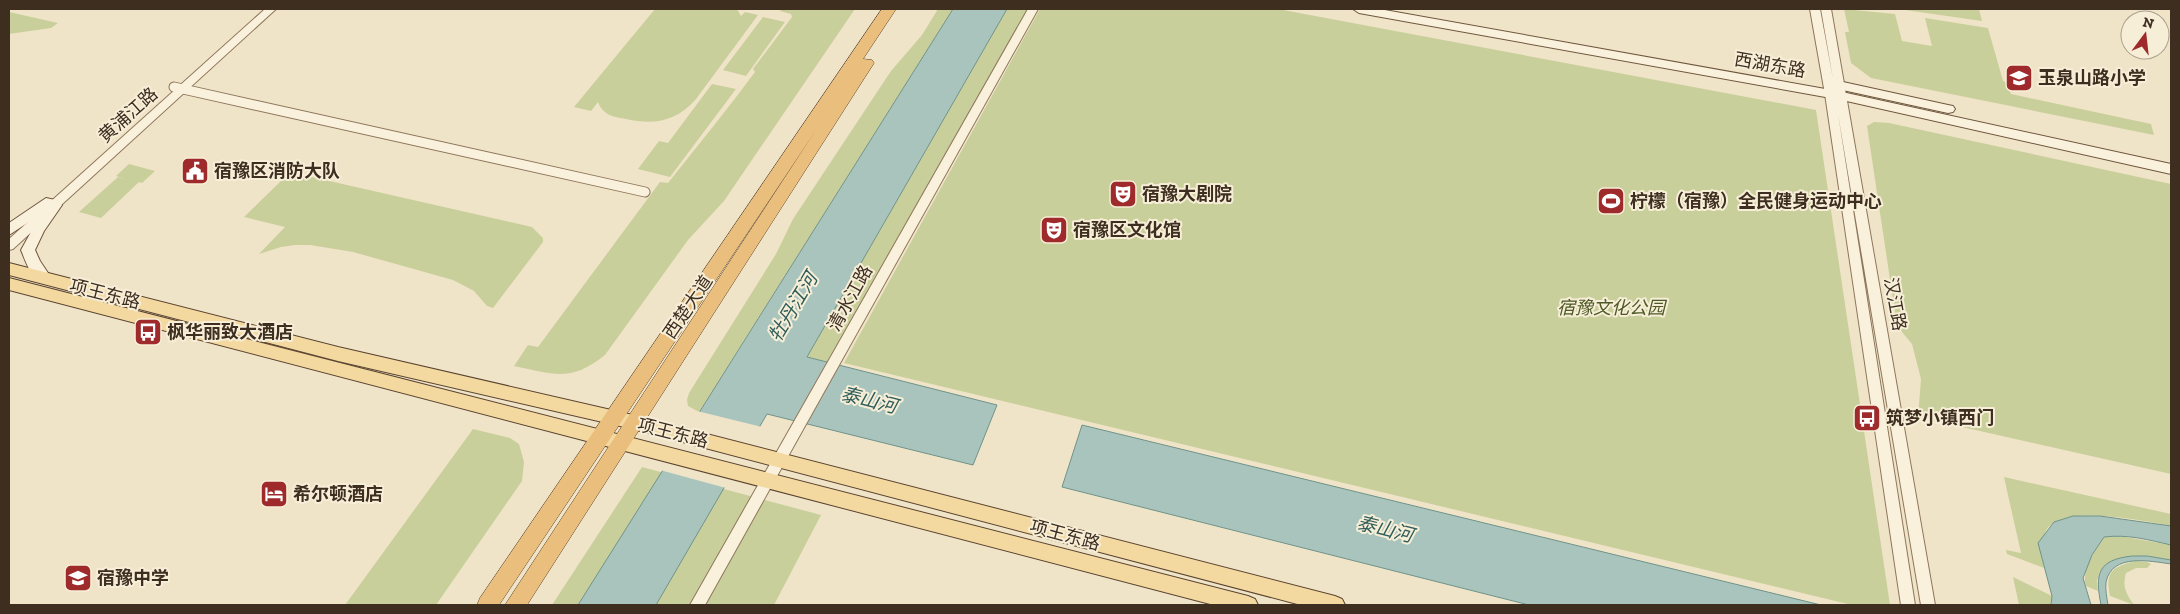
<svg xmlns="http://www.w3.org/2000/svg" width="2180" height="614" viewBox="0 0 2180 614" font-family="'Zilla Slab','Noto Sans SC',serif">
<rect width="100%" height="100%" fill="#f0e4c8"/>
<g fill="#c9cf9b">
<path d="M655,9H737L741,16L745,12L758,15L696,99C676,122 654,125 626,119C613,117 603,115 598,102L591,111L574,107Z"/>
<path d="M782,9H855L724,201L688,240L605,355C570,383 554,374 514,366L528,345L538,347L660,182L668,183C697,146 727,110 755,72L753,69L792,17L791,14L780,11Z"/>
<polygon points="938,9 953,9 699,412 688,406 687,400 689,393 776,254 793,219 891,71 922,35"/>
<polygon points="1007,9 1030,9 830,363 807,357"/>
<polygon points="1040,9 1278,9 1816,110 1890,605 1852,605 844,363"/>
<polygon points="1844,9 1895,14 1902,41 1932,46 1925,18 1988,28 2003,81 2006,82 2011,94 2151,124 2154,135 1871,78 1851,63 1845,32 1849,32"/>
<polygon points="1898,9 1979,9 1982,21"/>
<polygon points="9,12 58,23 51,28 9,34"/>
<polygon points="763,17 785,22 746,76 723,70"/>
<polygon points="712,84 736,89 670,177 638,169 659,141 668,143"/>
<polygon points="1874,122 1889,123 2171,184 2171,474 1918,417 1921,379 1912,344 1897,326 1867,126"/>
<polygon points="129,164 155,171 142,183 139,182 101,218 79,212 118,177 128,180 116,176"/>
<polygon points="293,175 303,175 532,227 543,238 543,242 493,308 487,306 474,291 453,280 353,252 310,245 295,245 281,247 259,254 285,227 244,217 283,179"/>
<polygon points="473,429 510,438 519,444 524,462 522,481 436,605 345,605"/>
<polygon points="642,467 821,515 774,605 552,605"/>
<path d="M2004,477L2171,514V526C2146,521 2060,503 2046,531C2044,534 2045,541 2044,546C2044,553 2042,561 2044,568L2007,554L2006,550L2021,553Z"/>
<path d="M2119,536L2171,545V560L2147,556H2132L2100,571L2097,581L2098,591L2086,586C2081,569 2095,551 2104,537Z"/>
<path d="M2136,561L2147,562L2151,564L2147,568H2136L2126,573C2122,586 2126,594 2134,605L2110,596C2105,571 2112,567 2136,561Z"/>
<polygon points="2013,577 2052,596 2051,605 2019,605"/>
</g>
<g fill="#a9c4bc" stroke="#6f938a">
<polygon points="953,9 1007,9 807,357 997,405 973,465 767,414 656,605 578,605"/>
<polygon points="1082,425 1821,605 1529,605 1062,487"/>
<path d="M2073,516H2100L2171,526V545C2149,540 2128,534 2104,537L2092,555L2083,578L2091,605H2051L2052,596L2038,543L2054,522Z"/>
<path d="M2132,556H2147L2171,560V564C2150,561 2112,553 2106,582C2105,589 2107,598 2108,605H2101C2095,574 2097,560 2132,556Z"/>
</g>
<polygon fill="#f0e4c8" points="697,411 762,427 726,488 660,470"/>
<g fill="none" stroke-linecap="round" stroke-linejoin="round">
<g stroke="#8d765c" stroke-width="11">
<polyline id="minor" points="174,87 645,192"/>
</g>
<g stroke="#8d765c" stroke-width="2">
<g id="tertiary">
<polygon points="265,9 276,9 13,249 9,250 9,239"/>
<polygon points="1028,9 1038,9 705,605 690,605"/>
<polygon points="1810,9 1820,9 1833,79 1821,9 1831,9 1935,605 1921,605 1838,114 1915,605 1901,605 1825,94"/>
</g>
</g>
<g stroke="#6f573f" stroke-width="2">
<g id="secondary">
<polygon points="1353,9 1379,9 1842,92 2171,164 2171,174 1842,100 1359,13"/>
<polygon points="1843,82 1948,105 1953,106 1955,109 1953,112 1948,113 1838,89 1837,86"/>
<path d="M46,198L60,201L62,205L44,231L35,250L40,261L52,279L50,283C34,288 26,262 21,250L41,214L9,235V223Z"/>
</g>
</g>
<g stroke="#5b4430" stroke-width="2">
<g id="primary">
<polygon points="9,263 338,347 633,415 1335,596 1342,599 1345,605 1301,605 633,429 338,361 9,275"/>
<polygon points="9,278 1248,596 1255,599 1258,605 1214,605 9,290"/>
</g>
</g>
<g stroke="#5b4430" stroke-width="1">
<polygon id="trunk" points="882,9 896,9 863,59 872,60 874,63 527,605 505,605 816,130 499,605 477,605 480,598"/>
</g>
<use href="#minor" stroke="#faf1dc" stroke-width="9"/>
<use href="#tertiary" fill="#faf1dc" fill-rule="evenodd"/>
<use href="#secondary" fill="#faf1dc" fill-rule="evenodd"/>
<use href="#primary" fill="#f3d9a0" fill-rule="evenodd"/>
<use href="#trunk" fill="#eabe7c" fill-rule="evenodd"/>
</g>
<defs>
<g id="school-square" transform="scale(1.4375)"><rect x="-9" y="-9" width="18" height="18" rx="4" fill="#9e2a2b" stroke="#f7eed8"/><path d="M0-5L7-2L0 1L-7-2ZM-4 1L0 2.5L4 1V4Q0 6-4 4Z" fill="#fff"/></g>
<g id="civic-square" transform="scale(1.4375)"><rect x="-9" y="-9" width="18" height="18" rx="4" fill="#9e2a2b" stroke="#f7eed8"/><path d="M-.6-6.5H3V-4.5H.6V-3L4-1V1h2V6H-6V1h2V-1L-.6-3ZM-1.2 2.5V6h2.4V2.5Z" fill="#fff"/></g>
<g id="theatre-square" transform="scale(1.4375)"><rect x="-9" y="-9" width="18" height="18" rx="4" fill="#9e2a2b" stroke="#f7eed8"/><path d="M-5-5.5Q0-4 5-5.5V0Q5 5 0 6Q-5 5-5 0ZM-3.3-2.5H-1v1.5H-3.3ZM1-2.5H3.3v1.5H1ZM-2.8 1Q0 5.5 2.8 1Z" fill="#fff"/></g>
<g id="stadium-square" transform="scale(1.4375)"><rect x="-9" y="-9" width="18" height="18" rx="4" fill="#9e2a2b" stroke="#f7eed8"/><path d="M0-5a6.5 5 0 1 0 0 10a6.5 5 0 1 0 0-10ZM-3.5-1.8h7v3.6h-7Z" fill="#fff"/></g>
<g id="bus-square" transform="scale(1.4375)"><rect x="-9" y="-9" width="18" height="18" rx="4" fill="#9e2a2b" stroke="#f7eed8"/><path d="M-5-6H5V4H4V6H2V4H-2V6H-4V4H-5ZM-3.5-4V0h7V-4ZM-3.5 1.2v1.5H-2V1.2ZM2 1.2v1.5H3.5V1.2Z" fill="#fff"/></g>
<g id="hotel-square" transform="scale(1.4375)"><rect x="-9" y="-9" width="18" height="18" rx="4" fill="#9e2a2b" stroke="#f7eed8"/><path d="M-6-4.5h1.5V1H6V5H4.5V3h-9V5H-6ZM-4 0a1.8 1.8 0 1 1 3.6 0ZM.5 0V-2.5h3Q6-2.5 6 0Z" fill="#fff"/></g>
</defs>
<g fill-rule="evenodd">
<use href="#school-square" x="2019" y="78"/>
<use href="#civic-square" x="195" y="171"/>
<use href="#theatre-square" x="1123" y="194"/>
<use href="#stadium-square" x="1611" y="201"/>
<use href="#theatre-square" x="1054" y="230"/>
<use href="#bus-square" x="148" y="332"/>
<use href="#bus-square" x="1867" y="418"/>
<use href="#hotel-square" x="274" y="494"/>
<use href="#school-square" x="78" y="578"/>
</g>
<g text-anchor="middle" dominant-baseline="central" stroke-width="4" stroke-linejoin="round" paint-order="stroke">
<g font-size="18" fill="#3d2e20" stroke="#f7eed8">
<text transform="translate(1770 65) rotate(10)">西湖东路</text>
<text transform="translate(128 115) rotate(-42)">黄浦江路</text>
<text transform="translate(105 294) rotate(14)">项王东路</text>
<text transform="translate(850 298) rotate(-61)">清水江路</text>
<text transform="translate(1895 304) rotate(80)">汉江路</text>
<text transform="translate(688 307) rotate(-56)">西楚大道</text>
<text transform="translate(673 433) rotate(14)">项王东路</text>
<text transform="translate(1065 535) rotate(15)">项王东路</text>
</g>
<g font-size="18" font-weight="bold" fill="#3d2e20" stroke="#f7eed8" text-anchor="start">
<text x="2038" y="78">玉泉山路小学</text>
<text x="214" y="171">宿豫区消防大队</text>
<text x="1142" y="194">宿豫大剧院</text>
<text x="1630" y="201">柠檬（宿豫）全民健身运动中心</text>
<text x="1073" y="230">宿豫区文化馆</text>
<text x="167" y="332">枫华丽致大酒店</text>
<text x="1886" y="418">筑梦小镇西门</text>
<text x="293" y="494">希尔顿酒店</text>
<text x="97" y="578">宿豫中学</text>
</g>
<g font-size="18" font-style="italic" fill="#4d5a26" stroke="#f7eed8">
<text x="1611" y="308">宿豫文化公园</text>
</g>
<g font-size="19" font-style="italic" fill="#2f5d5a" stroke="#f7eed8">
<text transform="translate(793 307) rotate(-59)">牡丹江河</text>
<text transform="translate(869 400) rotate(14)">泰山河</text>
<text transform="translate(1385 529) rotate(14)">泰山河</text>
</g>
</g>
<rect width="2180" height="614" fill="none" stroke="#3d2e20" stroke-width="20"/>
<g transform="translate(2145 35) rotate(15)"><circle r="24" fill="#f7eed8" stroke="#ada18e"/>
<path d="M0-4L9 19L0 12L-9 19Z" fill="#9e2a2b"/>
<text y="-8" font-size="14" font-weight="bold" text-anchor="middle" fill="#3d2e20">N</text>
</g>
</svg>
